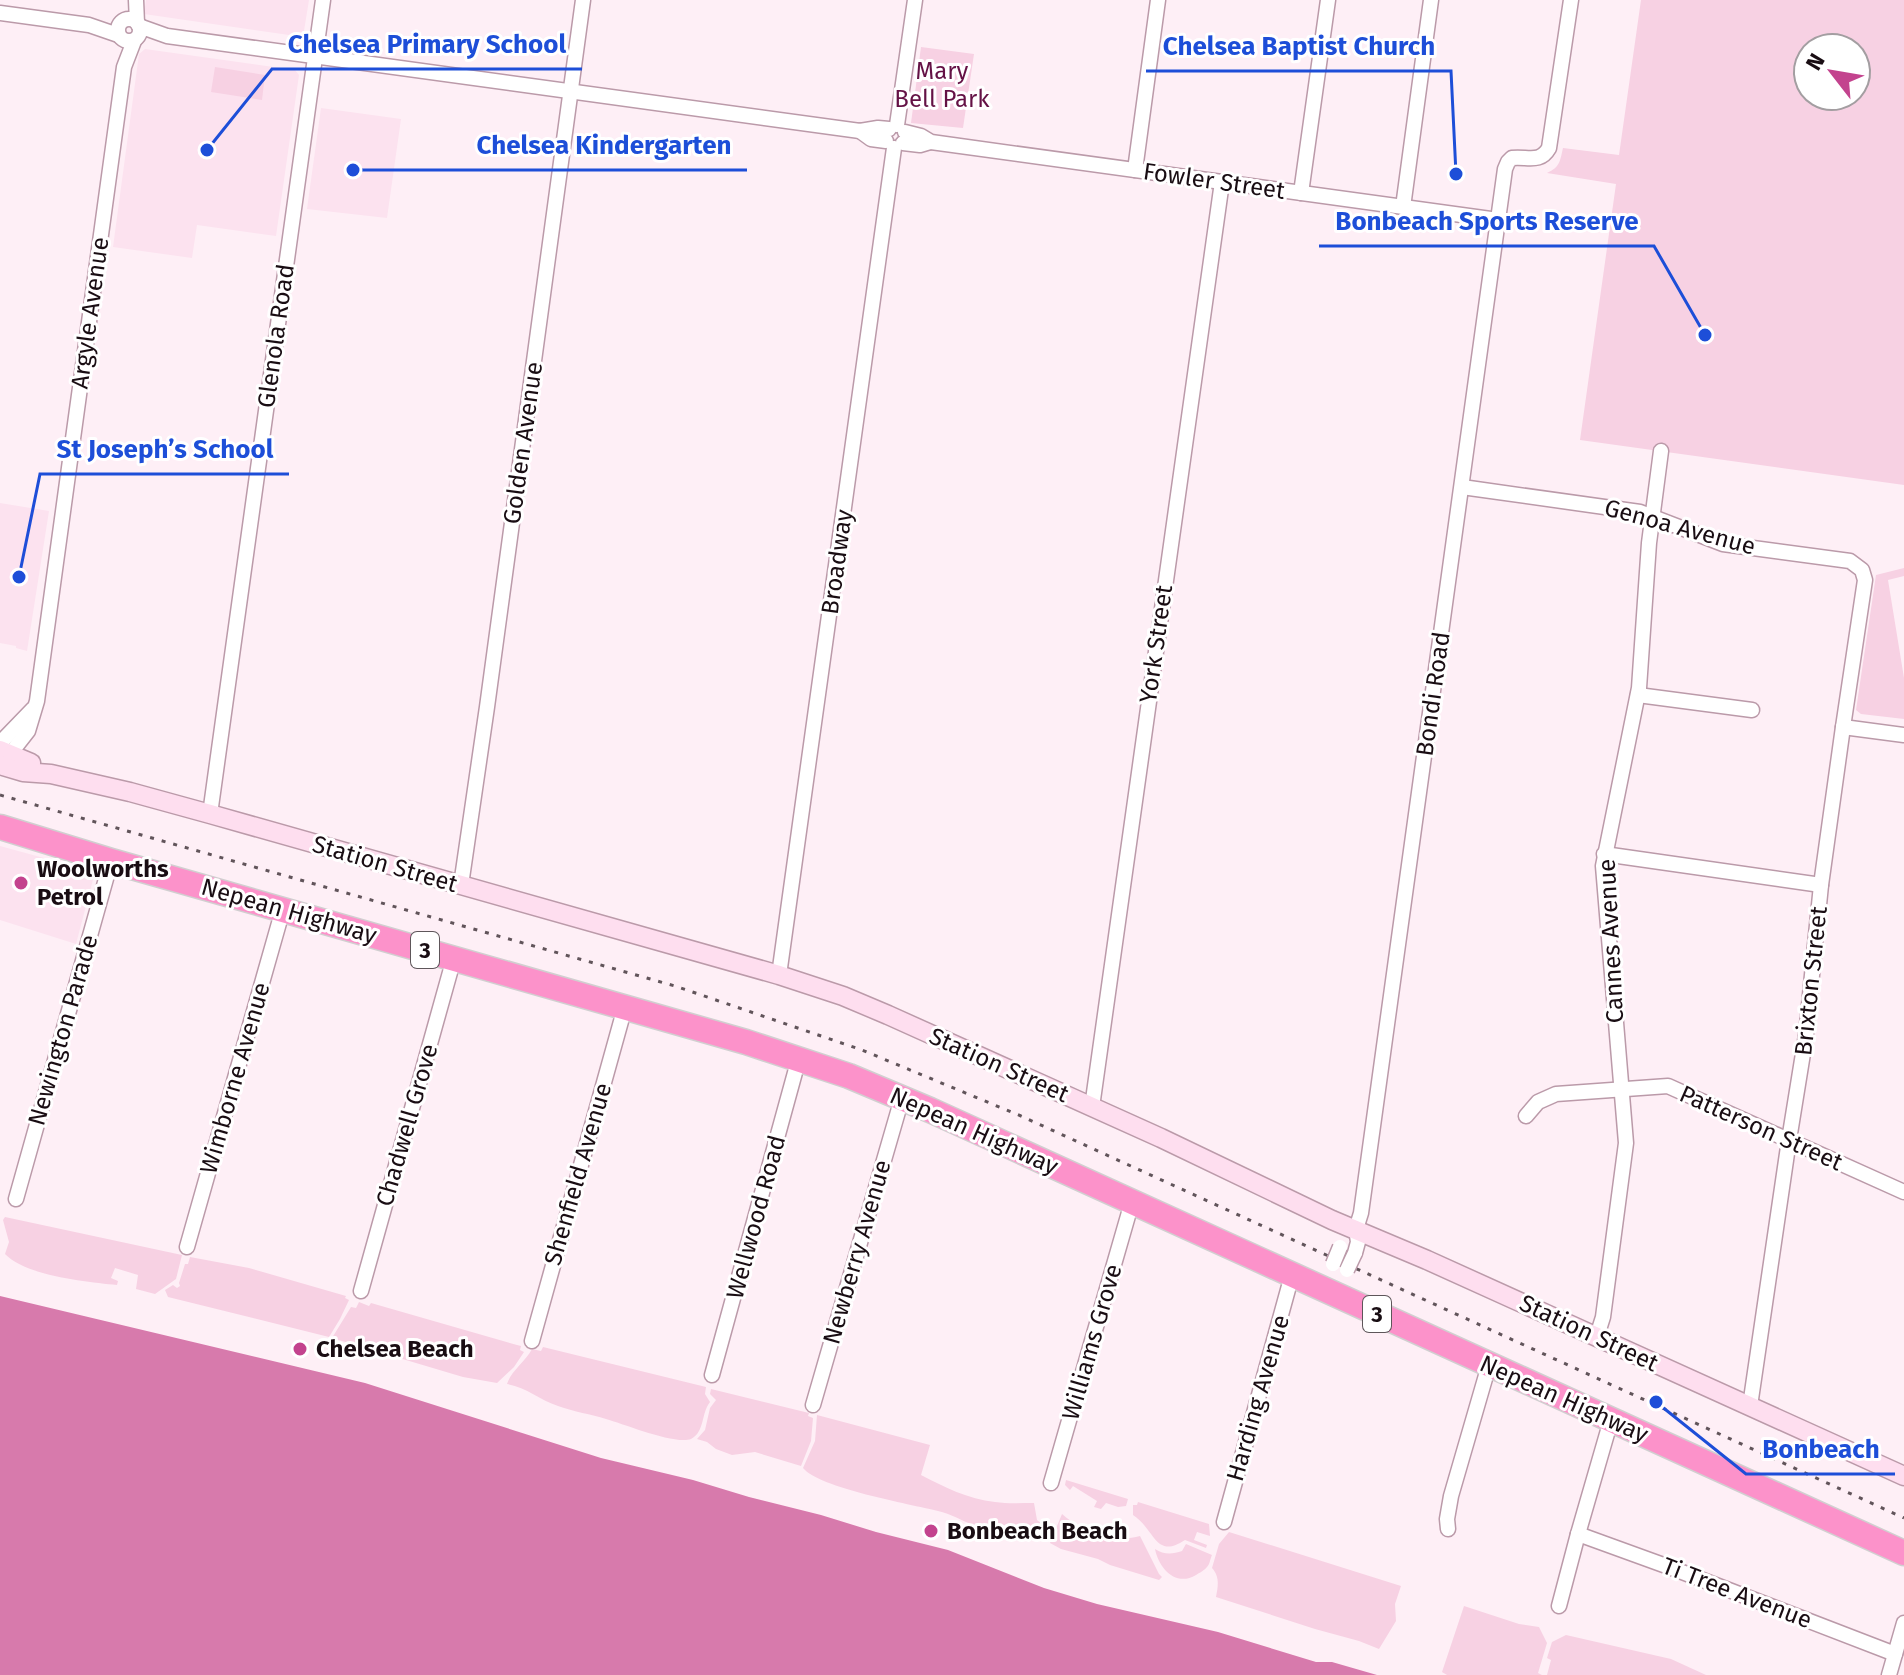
<svg xmlns="http://www.w3.org/2000/svg" width="1904" height="1675" viewBox="0 0 1904 1675" font-family="'Fira Sans',sans-serif">
<rect width="100%" height="100%" fill="#feeff6"/>
<g fill="#fce2ef">
<polygon points="146,0 309,0 303,37 144,14"/>
<polygon points="145,49 295,70 299,75 276,236 197,225 192,258 113,247 139,54"/>
<polygon points="321,108 401,119 387,218 307,209"/>
<polygon points="0,503 49,511 27,651 16,648 16,646 0,643"/>
<polygon points="0,846 95,872 76,944 0,920"/>
</g>
<g fill="#f7d1e3" fill-rule="evenodd">
<path d="M1641,0H1904V485L1580,440L1616,184L1547,173C1560,167 1560,161 1563,148L1619,155ZM1808,48H1856V96H1808Z"/>
<polygon points="921,47 974,54 963,128 911,123"/>
<polygon points="215,67 265,75 262,100 211,92"/>
<polygon points="1904,568 1904,576 1888,580 1904,678 1904,719 1861,714 1856,710 1876,575"/>
<path d="M5,1217L182,1255L176,1279L155,1294L136,1289L138,1275L115,1268L111,1278L118,1281L117,1285C87,1282 26,1276 5,1254L9,1242L3,1220Z"/>
<polygon points="190,1257 249,1268 346,1296 345,1298 349,1300 340,1319 329,1337 168,1297 165,1290 173,1285 177,1288 180,1286 179,1283 185,1264 188,1264"/>
<polygon points="359,1302 369,1306 371,1303 517,1345 521,1346 520,1350 524,1352 514,1367 497,1383 463,1377 332,1338 351,1307 356,1308"/>
<path d="M543,1347L706,1387L705,1394L710,1402C701,1413 705,1432 691,1439C675,1445 624,1424 606,1419C591,1414 574,1412 558,1406C540,1400 526,1387 507,1384C511,1371 525,1362 532,1349L541,1351Z"/>
<polygon points="711,1389 809,1413 808,1416 813,1418 811,1441 801,1466 755,1452 732,1455 716,1449 707,1442 697,1439 705,1430 710,1408 716,1400 710,1394"/>
<path d="M817,1415L930,1445L921,1475C944,1487 968,1499 995,1502C1008,1504 1021,1503 1034,1503L1037,1520L1042,1524L1051,1525C1047,1533 1043,1539 1033,1540C1014,1541 991,1533 973,1525C961,1520 951,1514 938,1511C910,1504 819,1488 803,1468L815,1441Z"/>
<polygon points="1066,1480 1128,1499 1126,1506 1118,1507 1106,1503 1101,1509 1094,1507 1097,1501 1073,1486 1070,1490 1065,1485"/>
<path d="M1138,1502L1209,1524L1210,1536L1197,1532L1194,1540L1207,1545L1206,1548L1185,1540C1155,1560 1155,1529 1133,1515V1505H1137Z"/>
<path d="M1062,1514C1081,1531 1114,1544 1140,1536L1159,1574L1162,1577L1159,1580L1110,1565L1098,1559L1061,1549L1050,1543Z"/>
<path d="M1229,1532L1401,1586L1395,1604L1396,1621L1379,1649L1359,1641L1315,1629L1216,1597C1218,1586 1220,1577 1212,1568L1219,1544Z"/>
<path d="M1186,1544L1212,1555C1210,1559 1210,1564 1207,1567C1205,1570 1199,1573 1196,1575C1176,1587 1159,1569 1155,1549C1164,1555 1173,1554 1182,1551Z"/>
<polygon points="1464,1606 1519,1624 1539,1627 1547,1643 1538,1673 1542,1675 1447,1675 1442,1672"/>
<polygon points="1566,1635 1671,1659 1706,1675 1547,1675 1551,1660 1547,1658 1552,1642"/>
</g>
<polygon fill="#d77aac" points="0,1296 365,1383 601,1458 693,1480 749,1497 821,1515 876,1532 948,1550 1044,1588 1097,1604 1218,1632 1316,1662 1332,1662 1377,1675 0,1675"/>
<g fill="none" stroke-linecap="round" stroke-linejoin="round">
<g stroke="#bb9aa9" stroke-width="17">
<g id="street">
<polyline points="136,0 137,23"/>
<polyline points="0,13 89,25 118,35"/>
<circle cx="129" cy="30" r="11"/>
<polyline points="139,26 167,36 860,131 878,128 889,129"/>
<polyline points="897,125 915,0"/>
<polyline points="860,131 871,139 886,141"/>
<polyline points="905,132 921,136 931,142 1498,220"/>
<polyline points="903,143 920,145 930,142"/>
<polyline points="1135,170 1158,0"/>
<polyline points="1301,193 1328,0"/>
<polyline points="1403,207 1431,0"/>
<polyline points="1462,487 1640,512 1723,544 1850,561 1862,570 1865,580 1843,727 1821,885 1806,1035 1789,1140 1750,1406"/>
<polyline points="1638,695 1752,710"/>
<polyline points="1843,727 1904,735"/>
<polyline points="0,743 33,709"/>
<polyline points="10,754 28,731 37,701 124,67 134,41"/>
<polyline points="210,814 323,0"/>
<polyline points="1604,854 1821,885"/>
<polyline points="461,885 487,707 583,0"/>
<polyline points="779,975 894,148"/>
<polyline points="1092,1107 1222,182"/>
<polyline points="1526,1116 1538,1102 1556,1094 1668,1086 1904,1192"/>
<polyline points="16,1199 111,861"/>
<polyline points="187,1247 283,909"/>
<path d="M1355,1253L1358,1242L1356,1229L1361,1213L1505,169L1508,162L1512,158C1527,156 1540,164 1549,148L1571,0"/>
<polyline points="361,1291 454,958"/>
<polyline points="1597,1336 1603,1317 1626,1143 1603,866 1639,688 1649,543 1661,451"/>
<polyline points="532,1341 625,1007"/>
<polyline points="712,1375 799,1058"/>
<polyline points="813,1405 902,1098"/>
<polyline points="1051,1483 1132,1202"/>
<polyline points="1224,1522 1292,1275"/>
<polyline points="1448,1529 1447,1519 1451,1496 1489,1365"/>
<polyline points="1578,1534 1669,1567 1895,1654"/>
<polyline points="1559,1606 1578,1534 1611,1420"/>
<polyline points="1889,1675 1904,1623"/>
</g>
</g>
<g stroke="#bb9aa9" stroke-width="21">
<g id="secondary">
<polyline points="0,750 31,763"/>
<polyline points="0,765 23,772 51,774 130,792 210,814 779,975 843,996 888,1015 1161,1138 1332,1220 1427,1260 1904,1476"/>
</g>
</g>
<g stroke="#d1cfd0" stroke-width="27">
<polyline id="highway" points="0,827 111,861 746,1042 849,1076 930,1110 1904,1553"/>
</g>
<use href="#street" stroke="#fff" stroke-width="14"/>
<use href="#secondary" stroke="#fedeef" stroke-width="18"/>
<use href="#highway" stroke="#fc92ca" stroke-width="24"/>
<polyline stroke="#61545a" stroke-width="3" stroke-dasharray="4 8" stroke-linecap="butt" points="0,795 675,986 862,1050 1021,1116 1904,1518"/>
<g stroke="#bb9aa9" stroke-width="17" stroke-linecap="butt">
<g id="street-bridge">
<polyline points="1333,1264 1340,1247"/>
<polyline points="1347,1270 1355,1253"/>
</g>
</g>
<use href="#street-bridge" stroke="#fff" stroke-width="14"/>
</g>
<g fill="#c3438e" stroke="#fff" stroke-width="3">
<circle cx="21" cy="883" r="8"/>
<circle cx="300" cy="1349" r="8"/>
<circle cx="931" cy="1531" r="8"/>
</g>
<g text-anchor="middle" dominant-baseline="central" stroke-width="6" stroke-linejoin="round" paint-order="stroke">
<g fill="#fff" stroke="#5e565a" stroke-width="2">
<rect x="411" y="932" width="28" height="36" rx="6"/>
<rect x="1363" y="1296" width="28" height="36" rx="6"/>
</g>
<g font-size="22" font-weight="bold" fill="#190d13">
<text x="425" y="950">3</text>
<text x="1377" y="1314">3</text>
</g>
<g font-size="24" fill="#641145" stroke="#fff">
<text x="942" y="71">Mary<tspan x="942" dy="28">Bell Park</tspan></text>
</g>
<g font-size="24" fill="#190d13" stroke="#fff">
<text transform="translate(1214 181) rotate(8)">Fowler Street</text>
<text transform="translate(90 313) rotate(-82)">Argyle Avenue</text>
<text transform="translate(276 336) rotate(-82)">Glenola Road</text>
<text transform="translate(523 443) rotate(-82)">Golden Avenue</text>
<text transform="translate(1680 527) rotate(15)">Genoa Avenue</text>
<text transform="translate(837 562) rotate(-82)">Broadway</text>
<text transform="translate(1156 644) rotate(-82)">York Street</text>
<text transform="translate(1433 694) rotate(-82)">Bondi Road</text>
<text transform="translate(385 864) rotate(16)">Station Street</text>
<text transform="translate(289 911) rotate(16)">Nepean Highway</text>
<text transform="translate(1611 941) rotate(-93)">Cannes Avenue</text>
<text transform="translate(1811 981) rotate(-84)">Brixton Street</text>
<text transform="translate(63 1030) rotate(-74)">Newington Parade</text>
<text transform="translate(999 1065) rotate(24)">Station Street</text>
<text transform="translate(235 1078) rotate(-74)">Wimborne Avenue</text>
<text transform="translate(407 1125) rotate(-74)">Chadwell Grove</text>
<text transform="translate(1761 1128) rotate(24)">Patterson Street</text>
<text transform="translate(974 1131) rotate(24)">Nepean Highway</text>
<text transform="translate(578 1174) rotate(-74)">Shenfield Avenue</text>
<text transform="translate(756 1217) rotate(-75)">Wellwood Road</text>
<text transform="translate(857 1252) rotate(-74)">Newberry Avenue</text>
<text transform="translate(1589 1333) rotate(25)">Station Street</text>
<text transform="translate(1092 1342) rotate(-74)">Williams Grove</text>
<text transform="translate(1258 1398) rotate(-74)">Harding Avenue</text>
<text transform="translate(1564 1399) rotate(24)">Nepean Highway</text>
<text transform="translate(1737 1593) rotate(21)">Ti Tree Avenue</text>
</g>
<g font-size="24" font-weight="bold" fill="#190d13" stroke="#fff" text-anchor="start">
<text x="37" y="869">Woolworths<tspan x="37" dy="28">Petrol</tspan></text>
<text x="316" y="1349">Chelsea Beach</text>
<text x="947" y="1531">Bonbeach Beach</text>
</g>
</g>
<path fill="none" stroke="#1d4ed8" stroke-width="3" d="M207 150L272 69H582M1456 174L1451 71H1146M353 170L460 170H747M1705 335L1654 246H1319M19 577L40 474H289M1656 1402L1746 1474H1895"/>
<g fill="#1d4ed8" stroke="#fff" stroke-width="3">
<circle cx="207" cy="150" r="8"/>
<circle cx="1456" cy="174" r="8"/>
<circle cx="353" cy="170" r="8"/>
<circle cx="1705" cy="335" r="8"/>
<circle cx="19" cy="577" r="8"/>
<circle cx="1656" cy="1402" r="8"/>
</g>
<g font-size="26" text-anchor="middle" font-weight="bold" fill="#1d4ed8" stroke="#fff" stroke-width="6" stroke-linejoin="round" paint-order="stroke">
<text x="427" y="53">Chelsea Primary School</text>
<text x="1299" y="55">Chelsea Baptist Church</text>
<text x="604" y="154">Chelsea Kindergarten</text>
<text x="1487" y="230">Bonbeach Sports Reserve</text>
<text x="165" y="458">St Joseph’s School</text>
<text x="1821" y="1458">Bonbeach</text>
</g>
<g transform="translate(1832 72) rotate(301)"><circle r="38" fill="#ffffff" stroke="#a39ea1" stroke-width="2"/>
<path d="M0-6L14 30L0 20L-14 30Z" fill="#c3438e"/>
<text y="-12" font-size="22" font-weight="bold" text-anchor="middle" fill="#190d13">N</text>
</g>
</svg>
